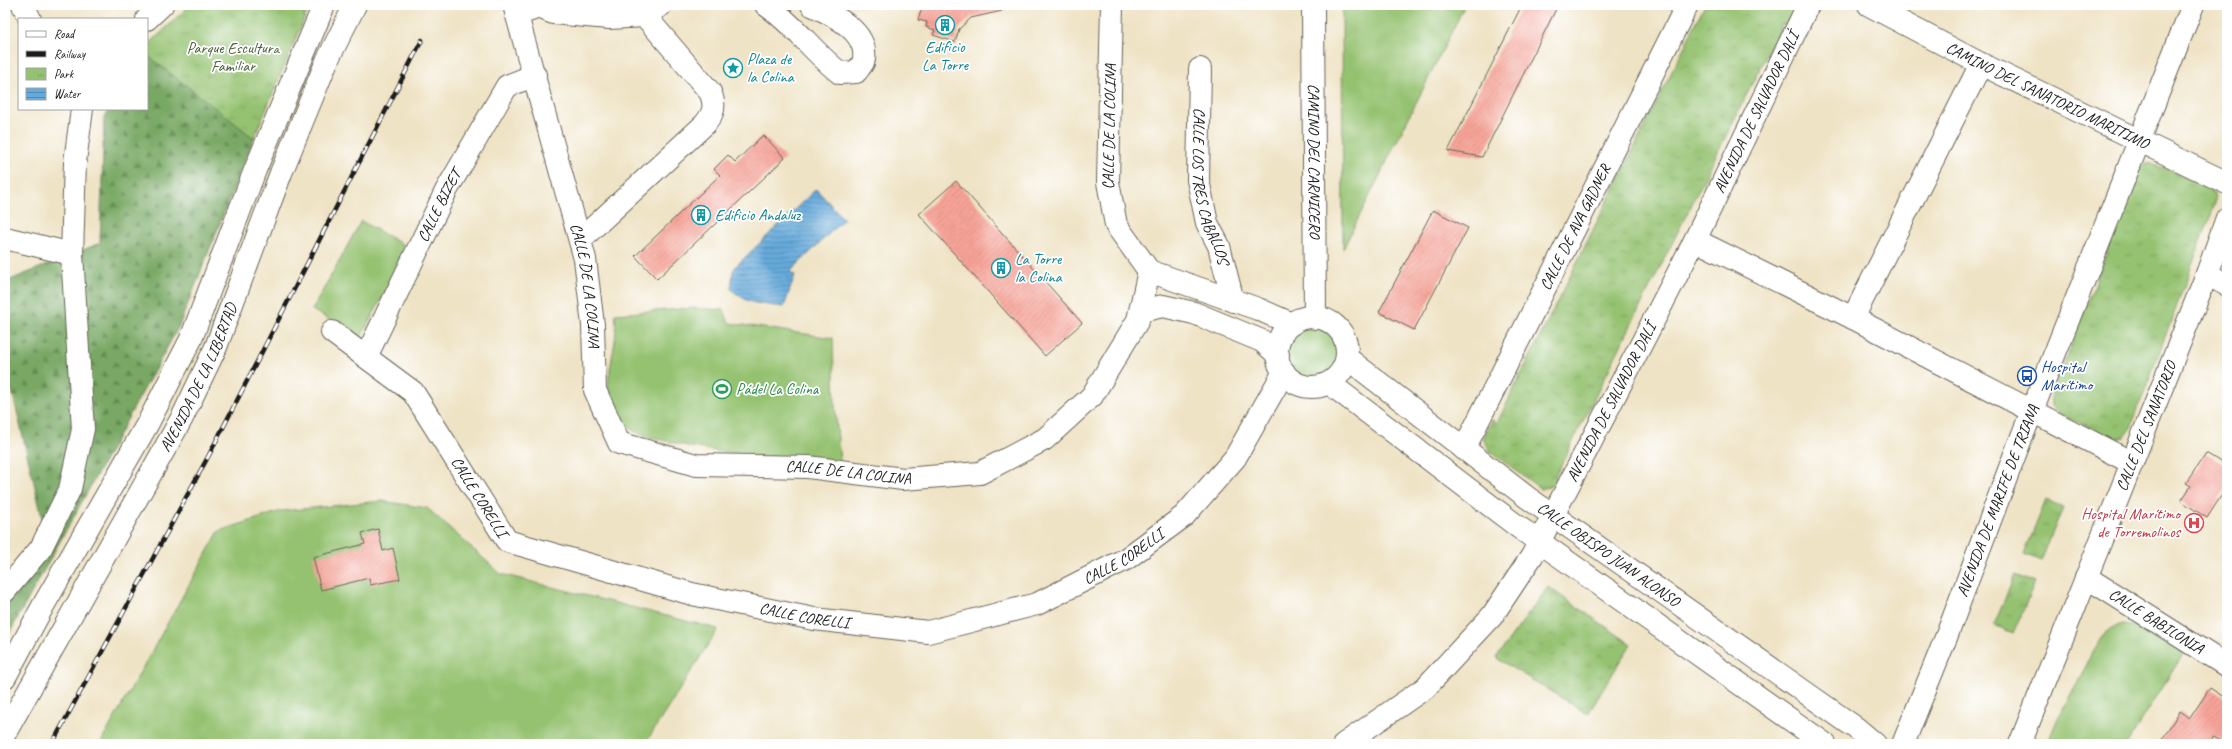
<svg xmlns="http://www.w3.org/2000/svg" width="2232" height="749" viewBox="0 0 2232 749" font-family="Caveat,sans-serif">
<defs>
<pattern id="forest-firs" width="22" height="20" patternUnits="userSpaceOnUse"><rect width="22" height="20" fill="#78a863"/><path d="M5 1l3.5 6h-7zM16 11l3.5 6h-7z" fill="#628851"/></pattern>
<pattern id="park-tufts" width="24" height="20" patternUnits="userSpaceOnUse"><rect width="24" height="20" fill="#95c271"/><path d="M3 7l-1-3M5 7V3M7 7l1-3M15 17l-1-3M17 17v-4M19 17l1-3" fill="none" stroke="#80a661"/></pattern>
<pattern id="water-rules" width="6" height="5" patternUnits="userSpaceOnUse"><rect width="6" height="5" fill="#66aadb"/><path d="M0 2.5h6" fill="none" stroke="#538ab1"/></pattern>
<pattern id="building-hatch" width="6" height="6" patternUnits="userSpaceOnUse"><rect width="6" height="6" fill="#f7a397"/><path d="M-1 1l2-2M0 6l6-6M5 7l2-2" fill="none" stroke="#d38c82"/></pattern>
</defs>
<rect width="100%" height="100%" fill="#fff"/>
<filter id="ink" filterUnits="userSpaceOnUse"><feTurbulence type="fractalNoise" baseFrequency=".025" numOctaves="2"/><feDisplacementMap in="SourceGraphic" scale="8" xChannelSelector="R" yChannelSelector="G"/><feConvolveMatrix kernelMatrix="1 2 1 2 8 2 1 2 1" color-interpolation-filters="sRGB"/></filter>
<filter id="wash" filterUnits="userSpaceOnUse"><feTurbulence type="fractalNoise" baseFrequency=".012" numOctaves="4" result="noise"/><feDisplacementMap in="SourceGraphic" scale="16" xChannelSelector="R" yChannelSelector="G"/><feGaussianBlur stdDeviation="0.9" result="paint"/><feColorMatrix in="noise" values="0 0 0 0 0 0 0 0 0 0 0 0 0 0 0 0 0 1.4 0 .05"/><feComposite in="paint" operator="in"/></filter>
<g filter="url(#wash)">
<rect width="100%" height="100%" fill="#efe3c5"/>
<g fill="#95c271" stroke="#586f46">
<polygon points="1342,5 1465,5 1343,249"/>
<polygon points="361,221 409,248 361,337 312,310"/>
<path d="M692,308L724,310L729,323L833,338L835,405L840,461C782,457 723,456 666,441C654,438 640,435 629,428C620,422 611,408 609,398C605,370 620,342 615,314Z"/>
<circle cx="1312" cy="354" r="26"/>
<polygon points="382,501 427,508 501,574 718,629 645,744 100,744 219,531 281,511"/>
<polygon points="2121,624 2141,626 2185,651 2127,744 2047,744 2058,718 2094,651 2106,632"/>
</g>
<polygon fill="url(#forest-firs)" stroke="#4a6240" points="147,55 254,138 179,326 5,641 5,606 50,550 5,362 5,282 100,243 104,119 109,109 147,109"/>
<g fill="url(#park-tufts)" stroke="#586f46">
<polygon points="190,5 310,5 254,138 147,55 147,46"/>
<polygon points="1705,5 1797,5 1789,26 1782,24 1555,477 1560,481 1549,487 1541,489 1491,452 1483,439 1492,420 1497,423"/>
<polygon points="2152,163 2208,186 2215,197 2215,204 2130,430 2125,437 2116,439 2059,414 2051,406 2051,396 2139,169 2146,164"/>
<polygon points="2046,500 2063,507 2041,561 2024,554"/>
<polygon points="2015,575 2035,583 2013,633 1994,625"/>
<polygon points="1548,587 1631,644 1588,714 1496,658"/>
</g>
<path fill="url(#water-rules)" stroke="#41637c" d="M816,189L844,219L790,272L795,275L784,307C761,304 748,305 731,289L733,271L736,266Z"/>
<g id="blocks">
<g fill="url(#building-hatch)">
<polygon points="923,5 1002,5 1002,11 971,18 959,29 955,42 933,35 935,30 926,27 927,22 918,20"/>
<polygon points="1522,5 1558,5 1482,157 1448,151"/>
<polygon points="763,135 785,158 657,279 635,256 720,175 714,169 728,155 735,162"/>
<polygon points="956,181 1082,323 1045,356 919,214"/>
<polygon points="1433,210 1468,228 1414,330 1379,312"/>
<polygon points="2206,453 2227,466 2227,487 2207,518 2181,501 2191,486 2186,483"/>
<polygon points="378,529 383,551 393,548 400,579 370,585 369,578 321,590 313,557 365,544 362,533"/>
<polygon points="2210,688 2227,699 2227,744 2213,737 2209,744 2159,744 2180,711 2190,718"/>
</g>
</g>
</g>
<g filter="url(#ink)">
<use href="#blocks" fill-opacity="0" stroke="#666257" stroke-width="1"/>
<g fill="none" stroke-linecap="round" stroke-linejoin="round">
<g stroke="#666257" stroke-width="24">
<g id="minor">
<path id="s1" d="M514,5L585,259L593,325L595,390L619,443L696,465L808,467L903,479L980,473L1045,439L1092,396L1138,320L1149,271L1116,225L1108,182L1112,5"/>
<path d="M766,5C794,24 813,52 840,73L856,72C859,68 864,63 864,59C868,31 833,15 812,5"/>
<path id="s2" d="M1313,5L1315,318"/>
<path id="s3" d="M1869,5L1981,64L2227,183"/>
<polyline points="517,15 539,7 553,13 609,18 645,16 661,5"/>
<path id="s4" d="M1200,69L1198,180L1207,223L1219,246L1233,301"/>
<polyline points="5,238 72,254"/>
<path d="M580,240L705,124C714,113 716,105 710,92L645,16"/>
<polyline points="1695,240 1853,318 2132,463"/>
<polyline points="1149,271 1258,309 1292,324"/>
<polyline points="2207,274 2227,285"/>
<polyline points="1141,311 1163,306 1194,313 1262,341 1278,355"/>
<circle cx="1312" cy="352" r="35"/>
<polyline points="1853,318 1981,64"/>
<path id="s5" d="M332,332L413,392L507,541L692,594L814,619L928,632L1037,604L1126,559L1184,516L1235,458L1284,372"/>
<path id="s6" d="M366,357L446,191L507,86L535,75"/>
<path id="s7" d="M1347,358L1528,498L1856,728L1875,744"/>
<polyline points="1329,383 1517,526 1825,744"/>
<path id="s8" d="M1464,449L1687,5"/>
<path id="s9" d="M2086,577L2227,666"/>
<path id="s10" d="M1344,744L1425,688L1492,616L1532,556L1695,240L1808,5"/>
<path id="s11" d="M1903,744L1947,635L2015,454L2193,5"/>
<path id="s12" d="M2020,744L2207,274L2227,218"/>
</g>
</g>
<g stroke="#666257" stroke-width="24">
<g id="major">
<polyline points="23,5 30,19"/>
<polyline points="147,19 162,5"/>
<polyline points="5,591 41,548 70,489 83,429 72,254 75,162 82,109"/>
<polyline points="5,677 43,606 148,423 191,339 255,170 324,5"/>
<path id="s13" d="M5,733L182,418L216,347L281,173L327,61L355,5"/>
</g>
</g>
<use href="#minor" stroke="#fff" stroke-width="22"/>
<use href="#major" stroke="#fff" stroke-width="22"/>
<g stroke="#1c1c1c" stroke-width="4.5">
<polyline id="rail" points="52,744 209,455 422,40"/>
</g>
<use href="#rail" stroke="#fff" stroke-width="3" stroke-dasharray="9" stroke-linecap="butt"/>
</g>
</g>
<defs>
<g id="building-ring" transform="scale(1)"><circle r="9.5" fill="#fff" stroke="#0f9aa8" stroke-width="1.5"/><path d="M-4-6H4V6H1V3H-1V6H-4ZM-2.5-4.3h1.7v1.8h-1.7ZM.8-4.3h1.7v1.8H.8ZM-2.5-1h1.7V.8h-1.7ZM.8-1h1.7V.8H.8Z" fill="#0f9aa8"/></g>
<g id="sight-ring" transform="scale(1)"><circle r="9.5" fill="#fff" stroke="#0f9aa8" stroke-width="1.5"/><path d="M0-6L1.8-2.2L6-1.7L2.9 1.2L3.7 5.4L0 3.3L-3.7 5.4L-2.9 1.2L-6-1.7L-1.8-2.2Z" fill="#0f9aa8"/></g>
<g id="bus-ring" transform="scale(1)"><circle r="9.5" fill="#fff" stroke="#1a4fb4" stroke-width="1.5"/><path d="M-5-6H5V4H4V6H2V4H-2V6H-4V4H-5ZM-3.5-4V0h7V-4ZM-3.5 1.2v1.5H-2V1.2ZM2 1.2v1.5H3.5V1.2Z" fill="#1a4fb4"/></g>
<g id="stadium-ring" transform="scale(1)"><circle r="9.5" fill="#fff" stroke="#2e9e5b" stroke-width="1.5"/><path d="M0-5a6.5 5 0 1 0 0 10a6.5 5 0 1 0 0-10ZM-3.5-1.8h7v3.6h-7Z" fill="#2e9e5b"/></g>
<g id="hospital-ring" transform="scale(1)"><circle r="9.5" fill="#fff" stroke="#e0444e" stroke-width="1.5"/><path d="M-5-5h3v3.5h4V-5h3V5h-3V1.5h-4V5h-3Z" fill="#e0444e"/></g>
</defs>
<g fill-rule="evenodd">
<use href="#building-ring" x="945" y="25"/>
<use href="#sight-ring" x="733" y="68"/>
<use href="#building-ring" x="701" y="215"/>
<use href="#building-ring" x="1001" y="268"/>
<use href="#bus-ring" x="2027" y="376"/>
<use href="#stadium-ring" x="722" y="389"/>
<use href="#hospital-ring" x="2194" y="523"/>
</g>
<g text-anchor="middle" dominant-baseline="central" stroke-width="3.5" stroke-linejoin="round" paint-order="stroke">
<g font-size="16" fill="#0d838f" stroke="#fff" text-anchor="start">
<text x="945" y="47" text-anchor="middle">Edificio<tspan x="945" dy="18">La Torre</tspan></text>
<text x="747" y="59">Plaza de<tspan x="747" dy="18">la Colina</tspan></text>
<text x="715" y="215">Edificio Andaluz</text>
<text x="1015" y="259">La Torre<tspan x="1015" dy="18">la Colina</tspan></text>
</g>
<g font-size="16" fill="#4c5e3e" stroke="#fff">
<text x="233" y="48">Parque Escultura<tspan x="233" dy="18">Familiar</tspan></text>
</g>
<g font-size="16" fill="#1c1c1c" stroke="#fff">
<text stroke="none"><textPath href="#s3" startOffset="200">CAMINO DEL SANATORIO MARITIMO</textPath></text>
<text stroke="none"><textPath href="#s10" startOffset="766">AVENIDA DE SALVADOR DALÍ</textPath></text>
<text stroke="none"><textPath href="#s1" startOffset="1250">CALLE DE LA COLINA</textPath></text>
<text stroke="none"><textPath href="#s2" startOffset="156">CAMINO DEL CARNICERO</textPath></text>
<text stroke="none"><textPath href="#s4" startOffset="119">CALLE LOS TRES CABALLOS</textPath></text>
<text stroke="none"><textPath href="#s6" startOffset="168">CALLE BIZET</textPath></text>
<text stroke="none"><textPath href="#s8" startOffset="248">CALLE DE AVA GADNER</textPath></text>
<text stroke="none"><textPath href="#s1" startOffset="290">CALLE DE LA COLINA</textPath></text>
<text stroke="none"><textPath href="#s13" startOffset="405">AVENIDA DE LA LIBERTAD</textPath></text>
<text stroke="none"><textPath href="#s10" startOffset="442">AVENIDA DE SALVADOR DALÍ</textPath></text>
<text stroke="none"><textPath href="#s12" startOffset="342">CALLE DEL SANATORIO</textPath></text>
<text stroke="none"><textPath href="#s1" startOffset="686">CALLE DE LA COLINA</textPath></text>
<text stroke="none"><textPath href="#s5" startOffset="225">CALLE CORELLI</textPath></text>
<text stroke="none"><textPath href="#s11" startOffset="261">AVENIDA DE MARIFE DE TRIANA</textPath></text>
<text stroke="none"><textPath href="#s7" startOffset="327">CALLE OBISPO JUAN ALONSO</textPath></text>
<text stroke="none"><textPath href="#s5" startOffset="920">CALLE CORELLI</textPath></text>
<text stroke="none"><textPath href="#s5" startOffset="584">CALLE CORELLI</textPath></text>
<text stroke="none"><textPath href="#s9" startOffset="83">CALLE BABILONIA</textPath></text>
</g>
<g font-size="16" fill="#164399" stroke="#fff" text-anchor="start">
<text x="2041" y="367">Hospital<tspan x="2041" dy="18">Marítimo</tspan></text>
</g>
<g font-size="16" fill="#27864d" stroke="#fff" text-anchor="start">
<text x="736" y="389">Pádel La Colina</text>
</g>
<g font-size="16" fill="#be3a42" stroke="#fff" text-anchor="end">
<text x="2180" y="514">Hospital Marítimo<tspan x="2180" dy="18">de Torremolinos</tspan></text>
</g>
</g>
<rect width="2232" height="749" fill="none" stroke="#fff" stroke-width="20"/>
<rect x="18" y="18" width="130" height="92" fill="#ffffff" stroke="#a4a4a4"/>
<rect x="26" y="31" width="20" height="6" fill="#ffffff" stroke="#a4a4a4"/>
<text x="54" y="38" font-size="12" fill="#1c1c1c">Road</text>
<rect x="26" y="51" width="20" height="6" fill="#1c1c1c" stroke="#a4a4a4"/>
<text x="54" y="58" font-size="12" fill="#1c1c1c">Railway</text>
<rect x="26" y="68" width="20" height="12" fill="url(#park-tufts)" stroke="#a4a4a4"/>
<text x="54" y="78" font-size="12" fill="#1c1c1c">Park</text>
<rect x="26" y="88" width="20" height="12" fill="url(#water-rules)" stroke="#a4a4a4"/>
<text x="54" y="98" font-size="12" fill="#1c1c1c">Water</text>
</svg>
